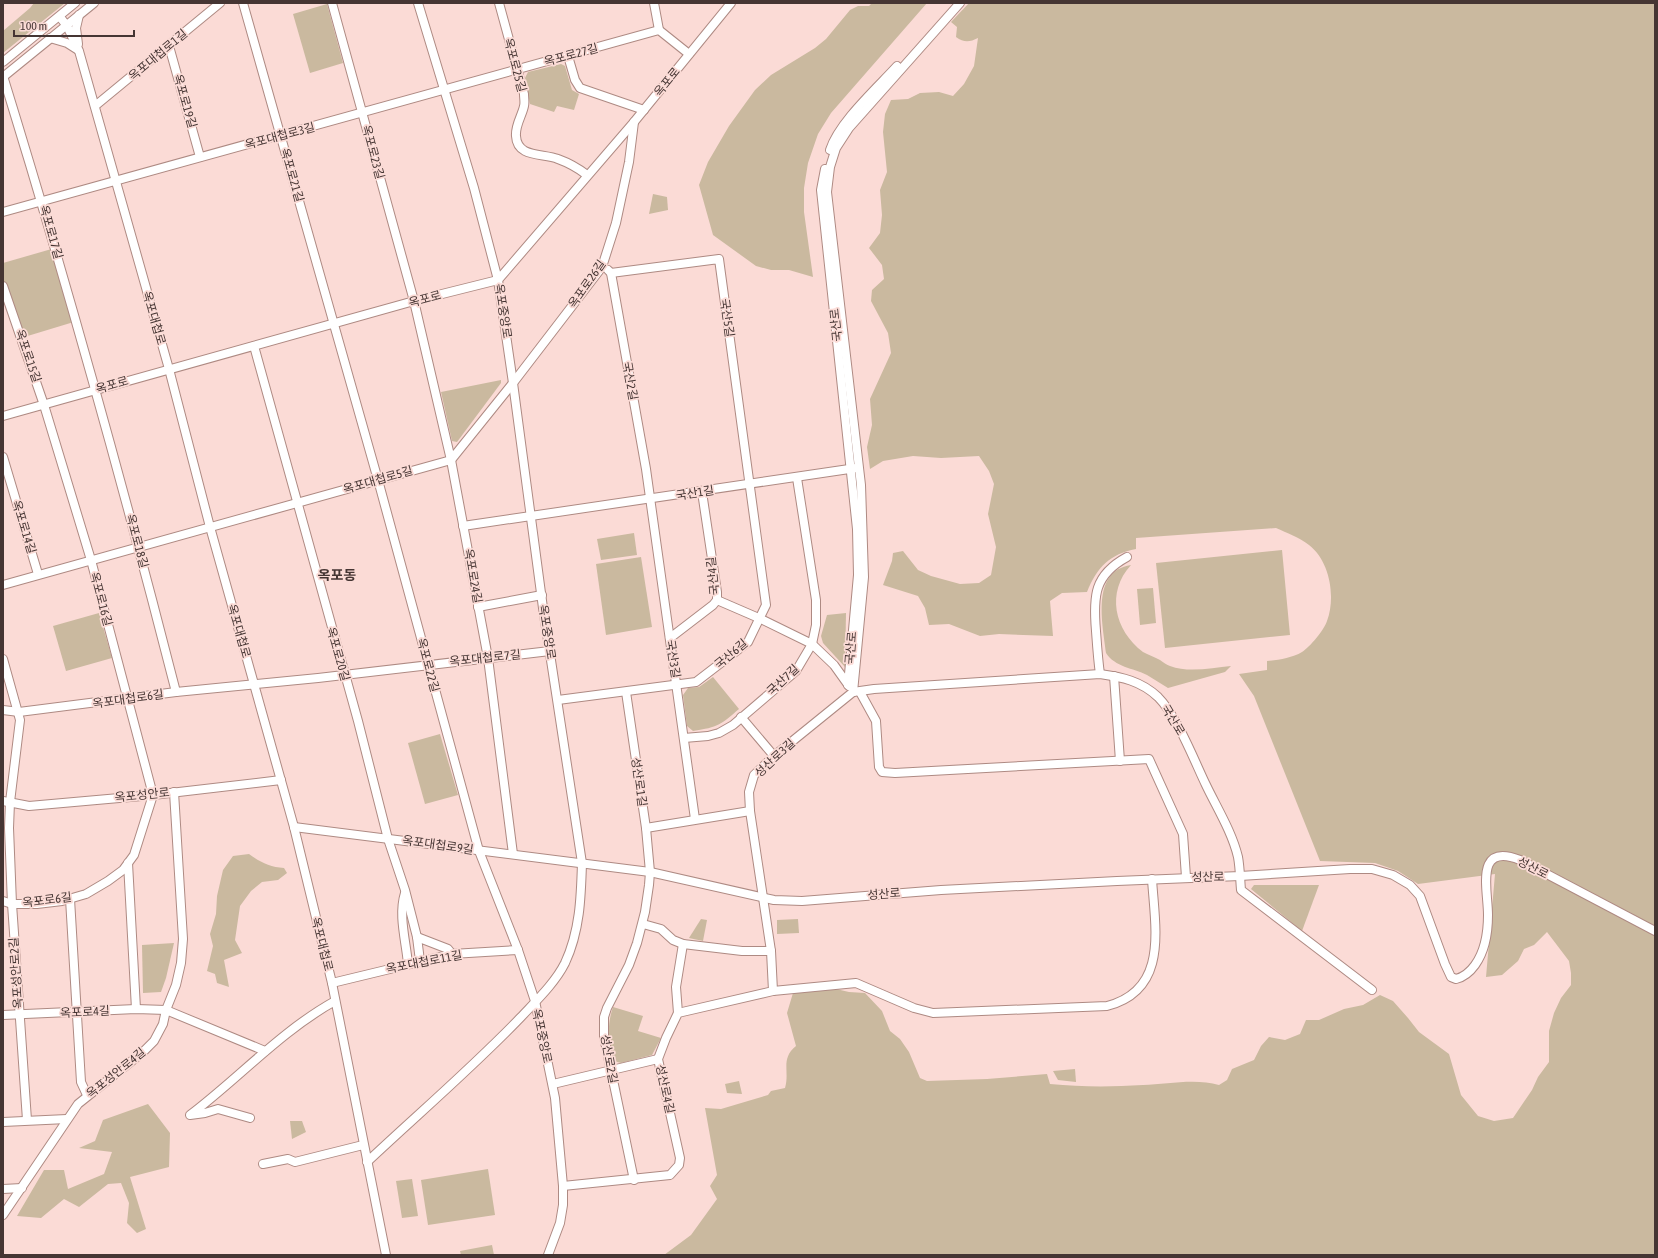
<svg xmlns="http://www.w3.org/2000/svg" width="1658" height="1258" viewBox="0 0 1658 1258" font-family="'Asap Condensed','Noto Sans KR',sans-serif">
<rect width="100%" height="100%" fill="#fbdbd6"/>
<g fill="#cab99f">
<polygon points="34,3 65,3 3,53 3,31 30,8"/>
<polygon points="872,3 927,3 831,113 818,134 808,163 804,188 804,212 813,277 789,270 771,270 756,266 713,235 699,185 708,162 729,126 755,90 771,75 815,48 826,39 850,10 858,6 869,6"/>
<path d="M969,3H1655V1255H664L691,1235L717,1199L710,1186L717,1175L705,1108L721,1109L768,1095L771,1091L785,1088C790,1071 780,1059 796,1046L787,1013L793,993L836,989L849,992L865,993L882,1011L890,1031L900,1039L909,1052L920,1078L927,1081L987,1079L1047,1074L1050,1084C1081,1087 1111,1087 1143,1085C1167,1084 1196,1078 1219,1085L1227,1080L1232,1069L1254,1060L1261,1046L1269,1037L1285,1040L1300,1034L1306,1020H1319L1344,1009L1363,1005L1380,995L1393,1001L1408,1018L1419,1032L1449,1054L1461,1095L1478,1116L1494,1121L1513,1118L1532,1090L1538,1077L1549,1062V1031L1554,1013L1561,998L1571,985V973L1569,961L1547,932L1534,945L1524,949L1518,961L1502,975L1486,977L1495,874L1418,884L1398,871L1375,863L1320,861L1254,696L1239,674L1267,670V661C1278,660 1292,658 1302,652C1310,647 1324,630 1327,621C1336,597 1330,561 1309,545C1299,537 1287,533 1276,528L1136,538V549C1110,554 1097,567 1087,592L1062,593L1050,601L1053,636L999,634L980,636L949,624L929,625L925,608L918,596L883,585L892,561L893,553L903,551L918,570L931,576L960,584L979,583L991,575L996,547L988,514L994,484L989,471L979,456L941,458L913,456L883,461L870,469L867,447L872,425L870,399L891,353L888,333L871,301L872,290L884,279L882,265L869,248L880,233L882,215L880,190L887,172L883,132L885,114L891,100L908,99L920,93L939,92L953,96L964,84L974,66L978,38C970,42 964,43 956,37L957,27L951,22Z"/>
<polygon points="327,4 343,63 310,73 293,14"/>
<polygon points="561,64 565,66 572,90 579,94 574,110 557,106 554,112 530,104 525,78 528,72"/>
<polygon points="653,194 667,197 668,210 649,214"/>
<polygon points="55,248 77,321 21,338 3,286 3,263"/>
<polygon points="501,380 501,383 457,442 452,441 441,392"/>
<polygon points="634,533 637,555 601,560 597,539"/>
<polygon points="1282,550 1290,635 1165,648 1156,563"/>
<polygon points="641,557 652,627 606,635 596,564"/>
<path d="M1131,565C1106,592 1114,630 1143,652C1148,655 1155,657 1160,660C1163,662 1167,665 1170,666C1188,673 1212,668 1231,666L1225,672L1168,688C1161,684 1154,679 1147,675C1133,668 1115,667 1106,653C1103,625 1090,571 1131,565Z"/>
<polygon points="1153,588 1156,623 1140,625 1137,589"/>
<polygon points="99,613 112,658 66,671 53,626"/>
<polygon points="846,613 845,667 823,643 821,636 827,615"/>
<path d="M713,677L739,709C720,725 719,727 693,731L687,726L683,695L688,688L699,687Z"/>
<polygon points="440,734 458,795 425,804 408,743"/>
<path d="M249,854C260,862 270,867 284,868L287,873L278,880L262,882L251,891L240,906L235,940L242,953L224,960L229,987L217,983L215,974L207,971L213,946L210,934L216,914L217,896L223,870L233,856Z"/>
<polygon points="1254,885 1319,885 1302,931 1251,889"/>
<polygon points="701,919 707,920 703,941 689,938"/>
<polygon points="798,919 799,933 777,934 777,920"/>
<polygon points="174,943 166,978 161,992 143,993 142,945"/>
<path d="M613,1007L643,1016L638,1031L661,1038L652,1055L621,1063L614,1061C609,1040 606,1028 613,1007Z"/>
<polygon points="1075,1069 1076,1082 1058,1080 1053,1071"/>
<polygon points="739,1081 742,1094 727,1093 725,1084"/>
<polygon points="148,1104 170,1133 169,1167 130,1177 146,1229 137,1233 127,1223 129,1203 121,1183 108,1184 79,1207 64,1199 41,1218 17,1216 44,1170 64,1170 68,1189 104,1174 112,1152 79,1148 95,1141 103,1120"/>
<polygon points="290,1121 302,1121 306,1132 292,1139"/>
<polygon points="488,1169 495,1215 428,1225 421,1180"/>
<polygon points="412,1179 418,1216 402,1218 396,1181"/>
<polygon points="492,1245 494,1255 461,1255 460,1251"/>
</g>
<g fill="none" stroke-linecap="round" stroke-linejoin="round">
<g stroke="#ae8a83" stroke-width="10">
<g id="minor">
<polyline points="243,3 378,480 479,851 518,950 535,1001 555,1098 563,1186 563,1205 560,1223 548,1255"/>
<polyline points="332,3 414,301 451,460 488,658 513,854"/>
<path d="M499,3L524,94C524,98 525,103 524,106C522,116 515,125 516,136C517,158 543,153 558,159C569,163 578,168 587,175"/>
<polyline points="654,3 659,30"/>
<polyline points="60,17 67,26 79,51 169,369 210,527 294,827 332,983 386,1255"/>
<polyline points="50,38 67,43 78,50"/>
<polyline points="78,44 76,28 79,15"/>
<polyline points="169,46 200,157"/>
<polyline points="568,56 575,80 580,88 644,110"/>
<polyline points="3,62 75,3"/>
<path d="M3,76C66,280 123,485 176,692"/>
<polyline points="3,77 94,3"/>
<polyline points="95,106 220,3"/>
<path d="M830,150C839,122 877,88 897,66"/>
<polyline points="825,169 821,190 857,529 858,575 848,685"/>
<polyline points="3,212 659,30 689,54"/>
<polyline points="608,270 611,273 646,469 695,819"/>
<polyline points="3,286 44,405 91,560 153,795 134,855 123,870 108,881 86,894 62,901 37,904 12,904 3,901"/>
<polyline points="254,346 358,721 388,839 405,890 417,937 420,961"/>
<polyline points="3,416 414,301 498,280 634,122 731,3"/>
<polyline points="3,457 38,574"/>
<polyline points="463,526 856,468"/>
<polyline points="3,585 451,460 513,383 602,267 616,223 629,162 634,122"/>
<polyline points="717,600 761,619 812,644 834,665 849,686"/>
<polyline points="478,607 542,595"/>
<polyline points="670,638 713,605 717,600 717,592 702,492"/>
<polyline points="3,659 20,720 10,802 9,828 12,904 27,1120"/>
<path d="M1100,674C1098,660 1097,645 1096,631C1093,596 1094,575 1127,557"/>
<polyline points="1114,676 1120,761"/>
<polyline points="626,692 646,828 650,872 649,885 645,912 637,943 629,965 607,1008 604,1017 604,1037 634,1180"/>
<polyline points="853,692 864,577 861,485 827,192 830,167 836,148 849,128 960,3"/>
<path d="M853,692L874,689L1100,674C1122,677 1141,681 1158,697C1177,716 1194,760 1206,785C1217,808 1232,832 1238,857C1240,868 1240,879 1241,890L1372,990"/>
<polyline points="860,692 876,721 879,767 882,772 895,773 1149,759 1183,834 1186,877"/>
<polyline points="558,700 696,682 748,642 766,605 719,259 611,273"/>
<polyline points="3,710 19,712 176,692 318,678 550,651"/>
<polyline points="741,717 774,756"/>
<polyline points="684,738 708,736 719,733 733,725 796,671 812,644 816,625 816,600 797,478"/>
<polyline points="3,801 29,806 153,795 281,780"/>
<path d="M294,827L650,872L774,900L802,901L941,890L1117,881L1240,876L1350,869H1372L1393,875L1410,885L1420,896L1445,964L1451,977L1456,979C1464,977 1470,972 1475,965C1485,951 1488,932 1488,915C1488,889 1474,842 1520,860L1655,931"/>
<polyline points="646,828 750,811"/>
<polyline points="128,863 136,1009"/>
<path d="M405,893C398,915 406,941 408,964"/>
<polyline points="70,899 81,1082 87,1095"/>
<polyline points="643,924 661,929 673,940 683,944 742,951 771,951"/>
<polyline points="417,937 448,949 452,954"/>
<polyline points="332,983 452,954 518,950"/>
<path d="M773,991L856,983L914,1008L933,1013L1107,1006C1169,990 1155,928 1152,879"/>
<polyline points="678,1013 676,987 683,944"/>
<polyline points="3,1015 136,1009 166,1010 265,1051"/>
<polyline points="553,1084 658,1059"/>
<path d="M250,1118L218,1109L205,1113L190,1115C239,1078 281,1031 335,1001"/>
<polyline points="3,1122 67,1119"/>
<path d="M367,1162C418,1114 472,1068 521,1017C536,1001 555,983 565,963C580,931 581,897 582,863L543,608L513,383L498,280L474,188L418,3"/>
<polyline points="263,1164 288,1159 295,1162 363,1145"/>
<polyline points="563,1186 670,1175 679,1165 680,1158 658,1059 666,1038 678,1013 773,991 771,951 750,811 749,792 754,775 774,756 853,692"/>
<polyline points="3,1189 22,1188"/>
<polyline points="3,1215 78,1104 143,1052 154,1041 163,1024 166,1010 176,985 181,963 183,939 174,792"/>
</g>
</g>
<use href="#minor" stroke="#fff" stroke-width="8"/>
</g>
<g text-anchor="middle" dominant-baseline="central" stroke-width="3.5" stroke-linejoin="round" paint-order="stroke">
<g font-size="12" fill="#453533" stroke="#fbdbd6">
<text transform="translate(158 55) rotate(-40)">옥포대첩로1길</text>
<text transform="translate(571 55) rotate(-15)">옥포로27길</text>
<text transform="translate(515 65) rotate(75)">옥포로25길</text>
<text transform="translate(667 82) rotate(-51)">옥포로</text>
<text transform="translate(185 101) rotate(74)">옥포로19길</text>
<text transform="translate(280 136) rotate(-15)">옥포대첩로3길</text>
<text transform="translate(373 152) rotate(75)">옥포로23길</text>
<text transform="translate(292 175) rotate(74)">옥포로21길</text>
<text transform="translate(51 232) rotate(74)">옥포로17길</text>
<text transform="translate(587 284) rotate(-55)">옥포로26길</text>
<text transform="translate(425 299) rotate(-15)">옥포로</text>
<text transform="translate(503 311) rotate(81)">옥포중앙로</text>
<text transform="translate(154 318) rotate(74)">옥포대첩로</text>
<text transform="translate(727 318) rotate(82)">국산5길</text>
<text transform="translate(836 325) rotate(-96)">국산로</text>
<text transform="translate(28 356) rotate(71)">옥포로15길</text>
<text transform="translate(630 381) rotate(80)">국산2길</text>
<text transform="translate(112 385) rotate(-16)">옥포로</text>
<text transform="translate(378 480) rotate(-16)">옥포대첩로5길</text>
<text transform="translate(695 493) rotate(-9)">국산1길</text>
<text transform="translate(24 527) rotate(73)">옥포로14길</text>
<text transform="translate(137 541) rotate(75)">옥포로18길</text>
<text transform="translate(473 576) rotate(80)">옥포로24길</text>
<text transform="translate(713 576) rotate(-96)">국산4길</text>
<text transform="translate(101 599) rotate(75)">옥포로16길</text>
<text transform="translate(239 631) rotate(74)">옥포대첩로</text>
<text transform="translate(547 632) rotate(81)">옥포중앙로</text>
<text transform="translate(851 648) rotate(-86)">국산로</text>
<text transform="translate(338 654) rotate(74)">옥포로20길</text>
<text transform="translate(731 654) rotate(-40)">국산6길</text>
<text transform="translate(485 658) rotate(-6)">옥포대첩로7길</text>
<text transform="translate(673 659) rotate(81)">국산3길</text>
<text transform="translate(428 665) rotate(75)">옥포로22길</text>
<text transform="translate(783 680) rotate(-43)">국산7길</text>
<text transform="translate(128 699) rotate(-8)">옥포대첩로6길</text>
<text transform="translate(1173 720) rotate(59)">국산로</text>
<text transform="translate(775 758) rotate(-43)">성산로3길</text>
<text transform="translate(639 782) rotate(82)">성산로1길</text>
<text transform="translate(142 795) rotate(-6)">옥포성안로</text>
<text transform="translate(438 845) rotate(8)">옥포대첩로9길</text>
<text transform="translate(1533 868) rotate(27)">성산로</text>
<text transform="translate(1208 877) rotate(-1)">성산로</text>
<text transform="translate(884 894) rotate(-4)">성산로</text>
<text transform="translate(47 900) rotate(-7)">옥포로6길</text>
<text transform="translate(322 944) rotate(76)">옥포대첩로</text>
<text transform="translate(424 962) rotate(-11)">옥포대첩로11길</text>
<text transform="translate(16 973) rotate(-94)">옥포성안로2길</text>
<text transform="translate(85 1012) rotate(-3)">옥포로4길</text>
<text transform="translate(542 1036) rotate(78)">옥포중앙로</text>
<text transform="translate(609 1059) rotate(80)">성산로2길</text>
<text transform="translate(116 1073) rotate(-39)">옥포성안로4길</text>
<text transform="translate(665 1089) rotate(78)">성산로4길</text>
</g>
<g font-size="14" font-weight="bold" fill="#453533" stroke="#fbdbd6">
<text x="337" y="575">옥포동</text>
</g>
</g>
<rect width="1658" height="1258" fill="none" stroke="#453533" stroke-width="8"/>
<path d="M14 30v6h120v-6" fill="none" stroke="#453533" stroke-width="2"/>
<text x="20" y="30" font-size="12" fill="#453533" stroke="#fbdbd6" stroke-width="3" paint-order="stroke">100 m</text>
</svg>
